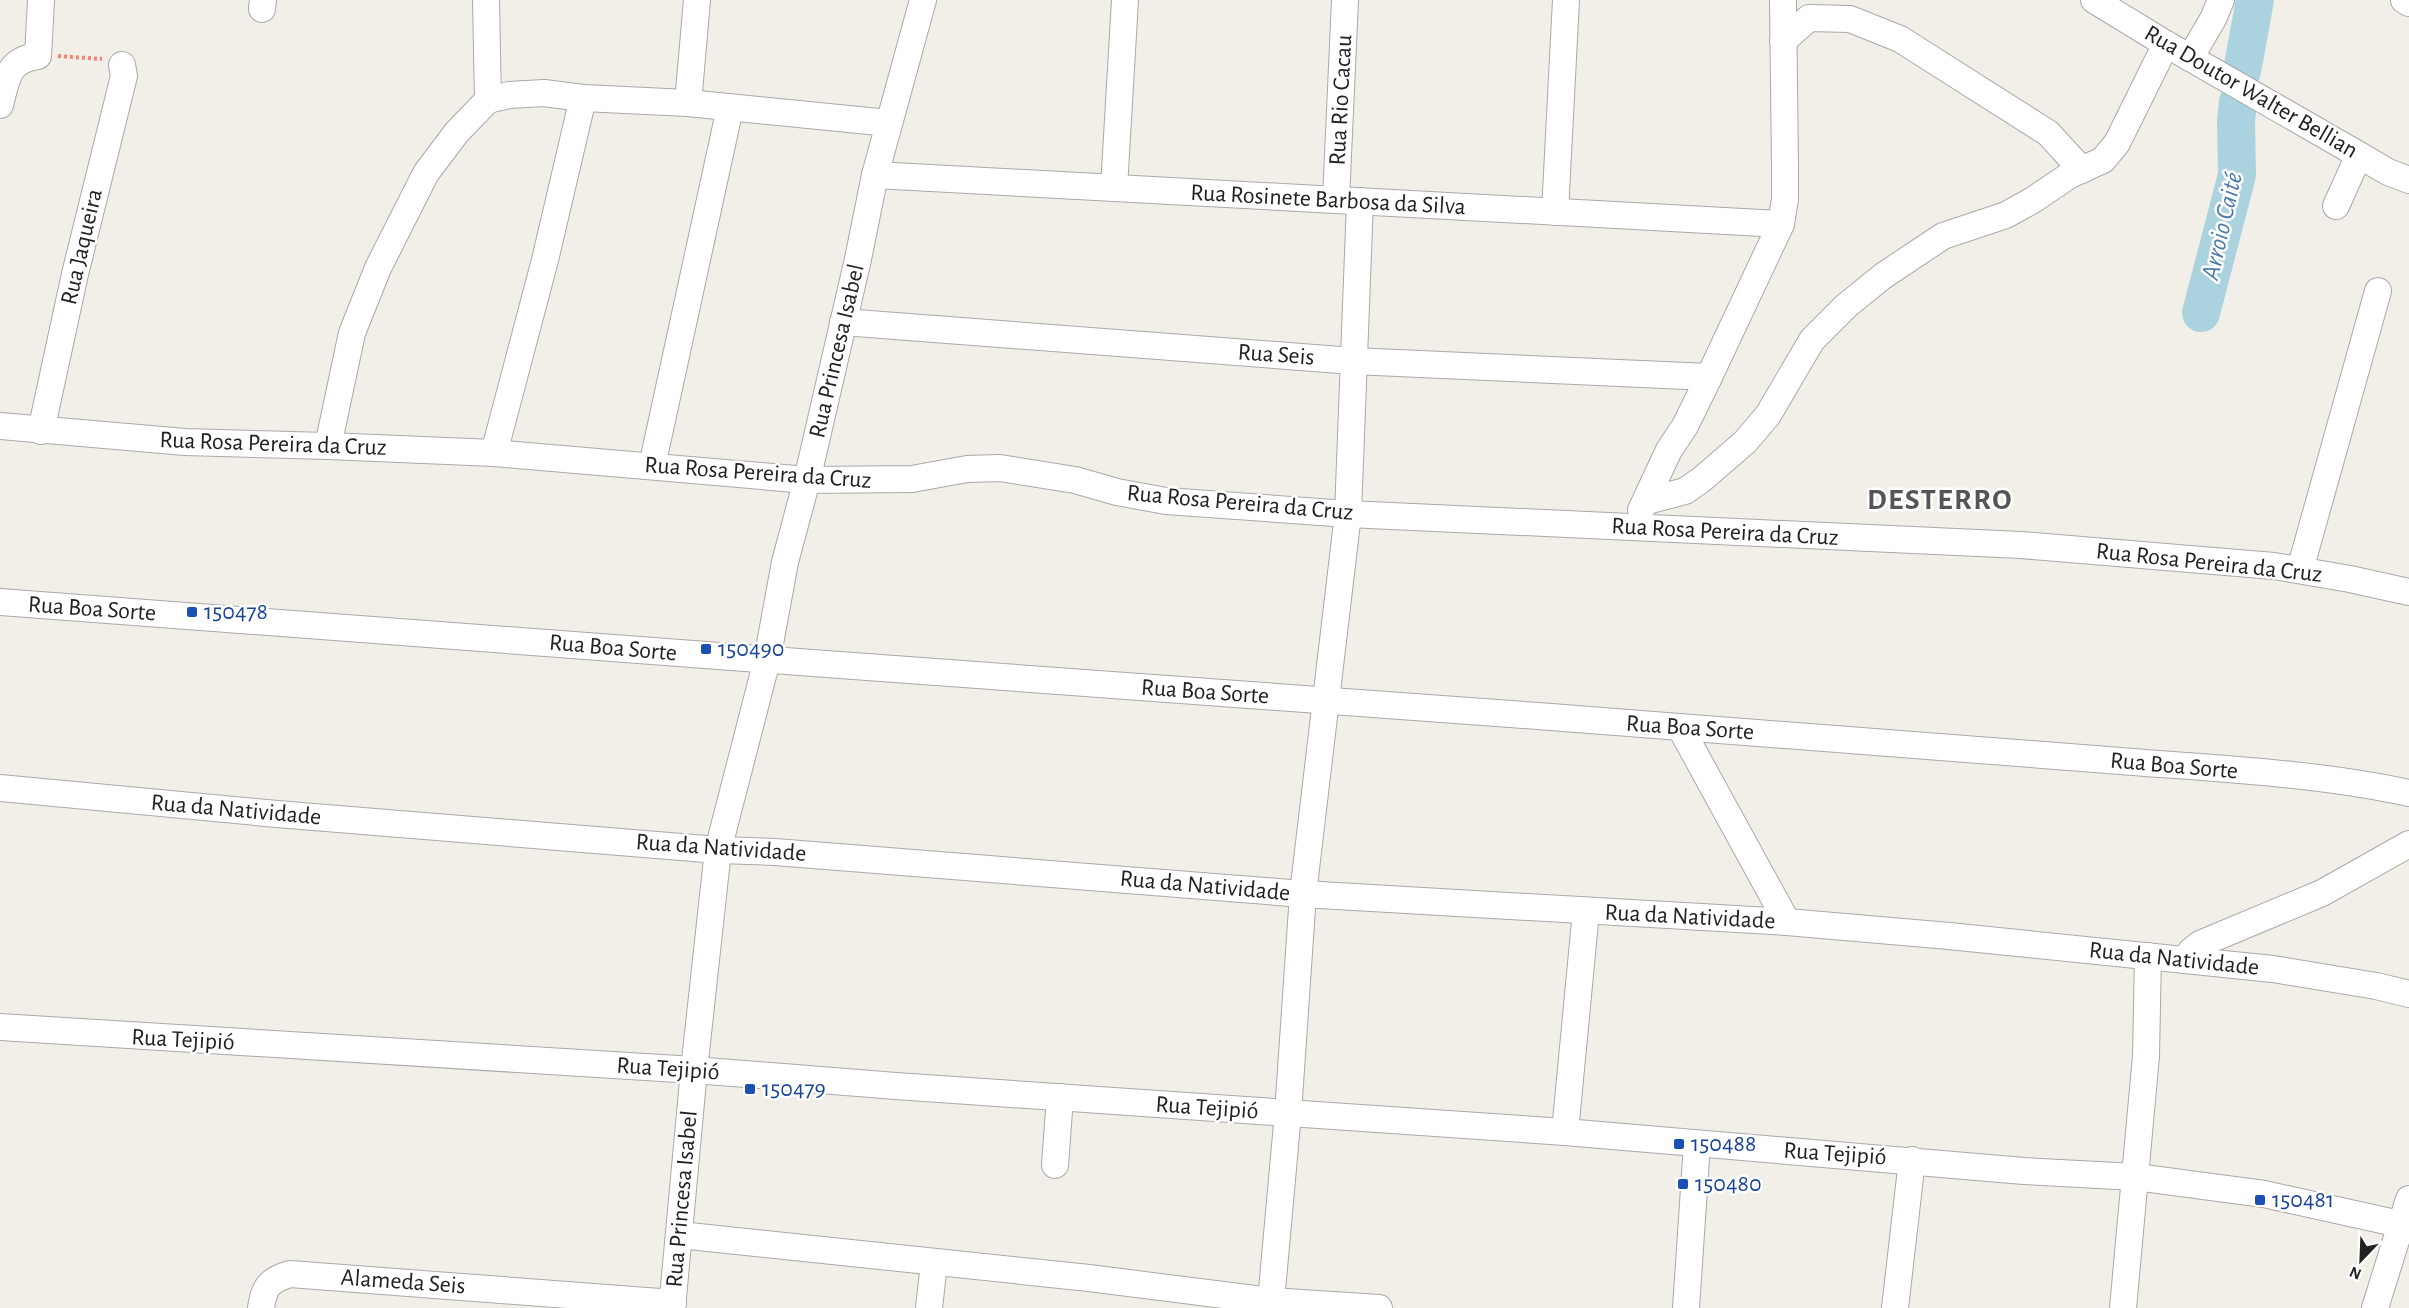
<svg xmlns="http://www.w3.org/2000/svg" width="2409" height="1308" viewBox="0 0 2409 1308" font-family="'Alegreya Sans',sans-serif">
<rect width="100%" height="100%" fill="#f2efe9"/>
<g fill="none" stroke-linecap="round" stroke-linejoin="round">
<g stroke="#aad3df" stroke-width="38">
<polyline points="2242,71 2255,0"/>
<polyline points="2201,313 2237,175 2236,122 2238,102"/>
</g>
<g stroke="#a9a9a9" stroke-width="28">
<g id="street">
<polyline points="486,0 488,100"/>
<polyline points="2094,0 2166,44 2359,155 2388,172 2409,180"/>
<polyline points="2404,0 2409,3"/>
<polyline points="262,9 263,0"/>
<polyline points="1783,41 1809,18 1850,19 1900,39 2048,133 2082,170"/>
<polyline points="2190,58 2213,19 2221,0"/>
<polyline points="688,103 697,0"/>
<path d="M0,105C7,79 7,60 38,56L41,0"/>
<polyline points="875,175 1781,224"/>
<polyline points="1114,188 1125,0"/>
<polyline points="1336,200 1345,0"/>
<polyline points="2336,206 2359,155"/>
<polyline points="1555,212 1566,0"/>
<polyline points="843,322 1353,361 1709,377"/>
<polyline points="0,426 185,442 328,446 494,453 807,480 912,479 967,469 1000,468 1075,480 1117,492 1166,501 1348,514 2021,545 2274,566 2350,579 2409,592"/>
<polyline points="41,431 75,274 124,76 122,65"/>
<polyline points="328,446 352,333 378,268 426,173 457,132 488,100 509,95 544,93 583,98 688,103 889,123"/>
<polyline points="494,453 545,260 583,98"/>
<polyline points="652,466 730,108"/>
<polyline points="1647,501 1685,491 1701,480 1745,442 1768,415 1812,340 1846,306 1883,276 1943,236 2006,215 2033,200 2070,175 2103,160 2117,143 2166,44"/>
<polyline points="1641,510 1669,450 1685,426 1709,377 1781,224 1785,199 1785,167 1783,0"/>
<polyline points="2300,570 2378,291"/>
<path d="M0,602C513,640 1025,680 1538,716C1724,730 1910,743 2095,759C2199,768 2307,771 2409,793"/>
<polyline points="1680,727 1787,922"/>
<polyline points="0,788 277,814 718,850 775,852 1303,894 1787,922 1949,936 2273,969 2376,986 2409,994"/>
<polyline points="2185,960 2191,951 2200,944 2322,893 2409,844"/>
<polyline points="0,1027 694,1070 896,1086 1565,1132 2024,1171 2136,1177 2264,1194 2409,1226"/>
<polyline points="1565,1132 1586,911"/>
<polyline points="1055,1165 1060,1097"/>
<polyline points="680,1235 1089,1278 1271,1301 1379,1308"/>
<polyline points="1271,1301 1288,1113 1303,894 1348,514 1360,201"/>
<path d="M261,1308C264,1286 270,1280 290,1274L673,1303"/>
<polyline points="672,1308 694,1070 718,850 767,660 785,562 807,480 858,259 875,175 923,0"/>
<polyline points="929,1308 934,1263"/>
<polyline points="1686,1308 1697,1144"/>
<polyline points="1895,1308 1912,1160"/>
<polyline points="2123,1308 2146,1056 2148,956"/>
<polyline points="2375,1308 2409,1199"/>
</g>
</g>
<polyline stroke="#fa8072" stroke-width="4" stroke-dasharray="3 3" stroke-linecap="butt" points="58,56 102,59"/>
<use href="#street" stroke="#fff" stroke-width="26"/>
</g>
<g fill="#1a4fb4" stroke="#fff" stroke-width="2">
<rect x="186" y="606" width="12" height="12" rx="3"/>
<rect x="700" y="643" width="12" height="12" rx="3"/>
<rect x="744" y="1083" width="12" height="12" rx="3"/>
<rect x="1673" y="1138" width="12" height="12" rx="3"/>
<rect x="1677" y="1178" width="12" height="12" rx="3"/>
<rect x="2254" y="1194" width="12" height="12" rx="3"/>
</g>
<g text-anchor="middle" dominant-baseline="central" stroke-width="5" stroke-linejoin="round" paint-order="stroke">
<g font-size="24" fill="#222" stroke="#fff">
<text transform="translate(2251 92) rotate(30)">Rua Doutor Walter Bellian</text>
<text transform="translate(1341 100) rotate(-87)">Rua Rio Cacau</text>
<text transform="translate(1328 200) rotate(3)">Rua Rosinete Barbosa da Silva</text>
<text transform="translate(82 247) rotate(-77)">Rua Jaqueira</text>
<text transform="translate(837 351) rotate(-77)">Rua Princesa Isabel</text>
<text transform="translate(1276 355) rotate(4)">Rua Seis</text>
<text transform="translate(273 444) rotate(2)">Rua Rosa Pereira da Cruz</text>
<text transform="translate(758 473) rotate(4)">Rua Rosa Pereira da Cruz</text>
<text transform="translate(1240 503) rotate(5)">Rua Rosa Pereira da Cruz</text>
<text transform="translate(1725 532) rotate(3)">Rua Rosa Pereira da Cruz</text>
<text transform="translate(2209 563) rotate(6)">Rua Rosa Pereira da Cruz</text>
<text transform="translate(92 609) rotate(4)">Rua Boa Sorte</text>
<text transform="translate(613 648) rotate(5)">Rua Boa Sorte</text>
<text transform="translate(1205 692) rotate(4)">Rua Boa Sorte</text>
<text transform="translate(1690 728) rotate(4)">Rua Boa Sorte</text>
<text transform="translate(2174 766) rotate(5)">Rua Boa Sorte</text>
<text transform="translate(236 810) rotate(5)">Rua da Natividade</text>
<text transform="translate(721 848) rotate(4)">Rua da Natividade</text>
<text transform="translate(1205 886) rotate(5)">Rua da Natividade</text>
<text transform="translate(1690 917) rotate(3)">Rua da Natividade</text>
<text transform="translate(2174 959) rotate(6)">Rua da Natividade</text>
<text transform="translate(183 1040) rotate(3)">Rua Tejipió</text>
<text transform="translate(668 1069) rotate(4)">Rua Tejipió</text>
<text transform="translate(1207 1108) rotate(4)">Rua Tejipió</text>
<text transform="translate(1835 1154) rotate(4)">Rua Tejipió</text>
<text transform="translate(682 1199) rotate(-85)">Rua Princesa Isabel</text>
<text transform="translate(403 1282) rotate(4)">Alameda Seis</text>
</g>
<g font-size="24" fill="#164399" stroke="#fff" text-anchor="start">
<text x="204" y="612">150478</text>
<text x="718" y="649">150490</text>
<text x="762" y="1089">150479</text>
<text x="1691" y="1144">150488</text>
<text x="1695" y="1184">150480</text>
<text x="2272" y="1200">150481</text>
</g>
<g font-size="26" font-style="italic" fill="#4a7aab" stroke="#fff">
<text transform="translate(2222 226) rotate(-77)">Arroio Caité</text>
</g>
<g font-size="30" font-weight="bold" letter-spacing="1.5" fill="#555" stroke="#fff">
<text x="1940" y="500">DESTERRO</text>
</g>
</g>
<g transform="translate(2361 1260) rotate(203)" stroke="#ffffff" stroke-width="4.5" paint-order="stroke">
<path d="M0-4.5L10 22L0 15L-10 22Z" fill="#222222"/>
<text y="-9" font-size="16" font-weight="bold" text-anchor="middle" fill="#222222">N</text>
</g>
</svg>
